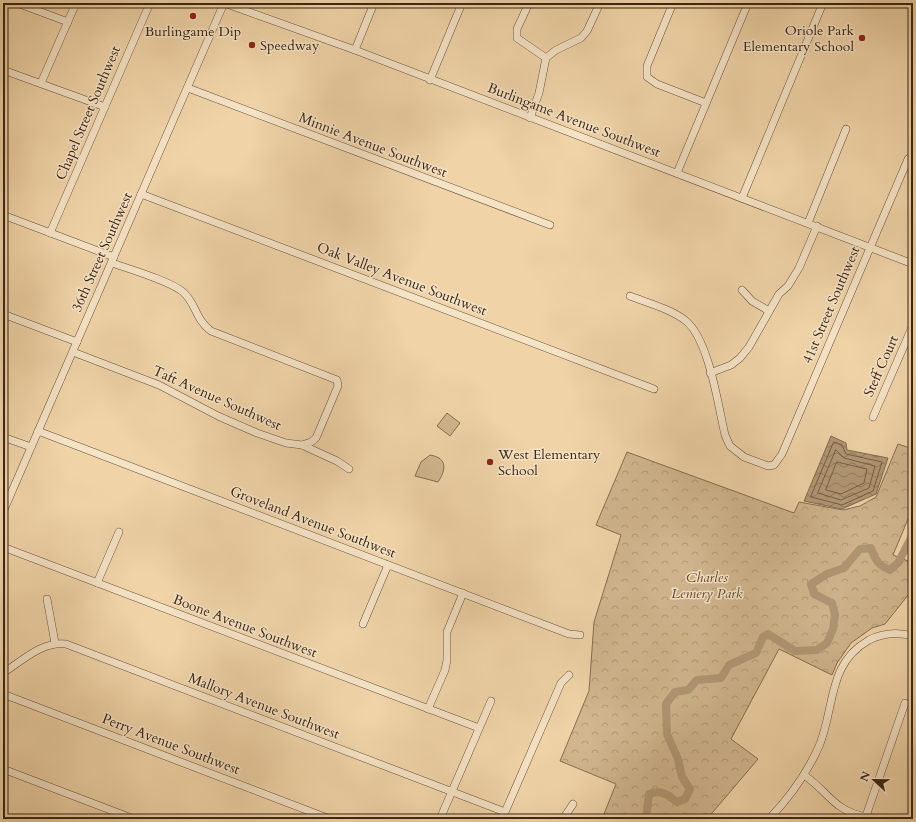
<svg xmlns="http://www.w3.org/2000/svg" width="916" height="822" viewBox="0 0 916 822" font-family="Cardo,serif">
<defs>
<pattern id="forest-crowns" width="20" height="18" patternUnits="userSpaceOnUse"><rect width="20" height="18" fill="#d1b68f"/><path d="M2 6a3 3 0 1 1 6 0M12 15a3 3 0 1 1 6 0" fill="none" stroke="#b49c7a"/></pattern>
<pattern id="water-waves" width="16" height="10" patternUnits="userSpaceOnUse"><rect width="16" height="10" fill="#b29876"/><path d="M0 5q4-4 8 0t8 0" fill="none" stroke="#927c60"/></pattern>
</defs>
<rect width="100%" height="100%" fill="#f0d4a8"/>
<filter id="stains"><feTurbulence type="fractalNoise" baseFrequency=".005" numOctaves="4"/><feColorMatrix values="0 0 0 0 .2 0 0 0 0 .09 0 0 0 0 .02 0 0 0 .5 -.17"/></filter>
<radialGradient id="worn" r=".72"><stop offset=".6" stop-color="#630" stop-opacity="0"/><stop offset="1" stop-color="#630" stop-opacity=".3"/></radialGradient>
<polygon fill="url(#forest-crowns)" stroke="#866e52" points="898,444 913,449 913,507 893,555 913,563 913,589 885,624 872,628 851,643 837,663 832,675 779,649 731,739 758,759 707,819 602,819 616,784 560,761 589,691 594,622 621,535 596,525 627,452 794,513 799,502 843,510 860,506 876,497"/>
<g fill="#d1b68f" stroke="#866e52">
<polygon points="447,413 460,423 450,436 437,426"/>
<path d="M430,455C448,458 446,470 438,482L415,476L421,462Z"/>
</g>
<polygon fill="url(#water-waves)" stroke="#826a4f" points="831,436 846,443 847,450 888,458 876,494 842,509 804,501"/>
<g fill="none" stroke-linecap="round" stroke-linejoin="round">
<g stroke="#765e45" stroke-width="1">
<polygon points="834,442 842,445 846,454 882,462 873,491 842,505 811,497"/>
<polygon points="836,450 844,458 875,466 869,488 841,500 818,493"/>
<polygon points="837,462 867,469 864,483 841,494 826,490"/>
</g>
<path stroke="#b29876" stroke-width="8" d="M646,819L649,794C661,789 668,795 677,802L685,799L690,789L682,777L678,759L667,734L666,704L675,692L688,690L697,680L721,678L729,665L756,653L763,637L768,634L795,651L817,650L827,643L833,629L835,615L832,603L814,594L811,584L827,574L844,568L860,549L871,548C875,560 879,566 890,570L898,563L913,534"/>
<g stroke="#685139" stroke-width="8">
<g id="minor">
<polyline points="17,3 68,22"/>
<polyline points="224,3 355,50 913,264"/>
<polyline points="529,3 517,29 517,38 546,58"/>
<polyline points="673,3 647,66 647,77 657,84 706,103"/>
<polyline points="355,50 374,3"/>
<polyline points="3,70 105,107"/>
<polyline points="430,80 462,3"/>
<polyline points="41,83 76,3"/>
<polyline points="188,88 550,225"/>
<polyline points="530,118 539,93 546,58 556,50 581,38 587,31 600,3"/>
<polyline points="677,173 748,3"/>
<polyline points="141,194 654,389"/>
<polyline points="742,198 823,3"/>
<polyline points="3,215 114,257"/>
<polyline points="808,223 846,129"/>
<polyline points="50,233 150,3"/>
<path d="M112,263C129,269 170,281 183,292C196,303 195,319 211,331L337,380L338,386L316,438L311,442L302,445"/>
<polyline points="742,290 752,301 769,311"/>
<path d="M630,296C648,303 671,309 686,321C709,340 718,405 725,435L730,446L744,457L768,466L774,465L782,454L908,159L913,156"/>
<polyline points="3,314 77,342"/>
<polyline points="73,352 159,385 218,416 257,433 286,443 302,445 337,461 349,469"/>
<polyline points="710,373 731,365 740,358 749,347 779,294 788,286 799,268 817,226"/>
<polyline points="873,417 913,325"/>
<polyline points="38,431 569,634 580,635"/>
<polyline points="3,437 31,447"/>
<polyline points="3,512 224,3"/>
<polyline points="3,547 479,728"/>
<polyline points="97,583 119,532"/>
<polyline points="47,599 55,643"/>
<polyline points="363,624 388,565"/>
<path d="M3,673C22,661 42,641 66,644L505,812"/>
<polyline points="3,694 330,819"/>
<polyline points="428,709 445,670 447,660 447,632 463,593"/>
<polyline points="3,769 134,819"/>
<path d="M804,775C829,792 833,811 867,817"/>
<polyline points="440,819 491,701"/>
<polyline points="502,819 561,683 569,675"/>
<polyline points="563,819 573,804"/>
<path d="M769,819C790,797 808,772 820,744C835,705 828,663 869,640C883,633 898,632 913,636"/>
<polyline points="865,819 905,703"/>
</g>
</g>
<use href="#minor" stroke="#f5e3c6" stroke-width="7"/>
</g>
<g fill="#8f2418" stroke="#f5e3c6" stroke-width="1.5">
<circle cx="193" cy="16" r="4"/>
<circle cx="862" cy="38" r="4"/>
<circle cx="252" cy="45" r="4"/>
<circle cx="490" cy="462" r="4"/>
</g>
<g text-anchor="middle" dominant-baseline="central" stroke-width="3" stroke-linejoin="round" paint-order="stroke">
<g font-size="14" fill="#3b2514" stroke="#f5e3c6" text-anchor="start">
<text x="854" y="30" text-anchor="end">Oriole Park<tspan x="854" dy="16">Elementary School</tspan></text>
<text x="193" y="31" text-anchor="middle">Burlingame Dip</text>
<text x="260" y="45">Speedway</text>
<text x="498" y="454">West Elementary<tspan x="498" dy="16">School</tspan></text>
</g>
<g font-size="14" fill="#3b2514" stroke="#f5e3c6">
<text transform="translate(88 113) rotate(-67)">Chapel Street Southwest</text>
<text transform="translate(574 120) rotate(21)">Burlingame Avenue Southwest</text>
<text transform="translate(373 145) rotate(21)">Minnie Avenue Southwest</text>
<text transform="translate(102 252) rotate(-66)">36th Street Southwest</text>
<text transform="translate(402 279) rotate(21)">Oak Valley Avenue Southwest</text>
<text transform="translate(831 305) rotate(-67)">41st Street Southwest</text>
<text transform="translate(881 366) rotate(-66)">Steff Court</text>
<text transform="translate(217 398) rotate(24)">Taft Avenue Southwest</text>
<text transform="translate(313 522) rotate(21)">Groveland Avenue Southwest</text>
<text transform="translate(245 626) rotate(21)">Boone Avenue Southwest</text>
<text transform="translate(264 706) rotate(21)">Mallory Avenue Southwest</text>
<text transform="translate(171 744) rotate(21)">Perry Avenue Southwest</text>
</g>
<g font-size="14" font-style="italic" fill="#604933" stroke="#f5e3c6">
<text x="707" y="577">Charles<tspan x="707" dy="16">Lemery Park</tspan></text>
</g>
</g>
<rect width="916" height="822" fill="none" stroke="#f0d4a8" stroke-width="16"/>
<rect x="4" y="4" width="908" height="814" fill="none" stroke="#3b2514" stroke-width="2"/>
<rect x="8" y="8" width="900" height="806" fill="none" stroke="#3b2514"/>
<g transform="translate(874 780) rotate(292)" stroke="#f5e3c6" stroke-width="3" paint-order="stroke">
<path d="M0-3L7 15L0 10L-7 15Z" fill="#3b2514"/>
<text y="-6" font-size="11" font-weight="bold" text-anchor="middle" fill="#3b2514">N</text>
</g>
<rect width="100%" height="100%" filter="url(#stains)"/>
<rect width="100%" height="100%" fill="url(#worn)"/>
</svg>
